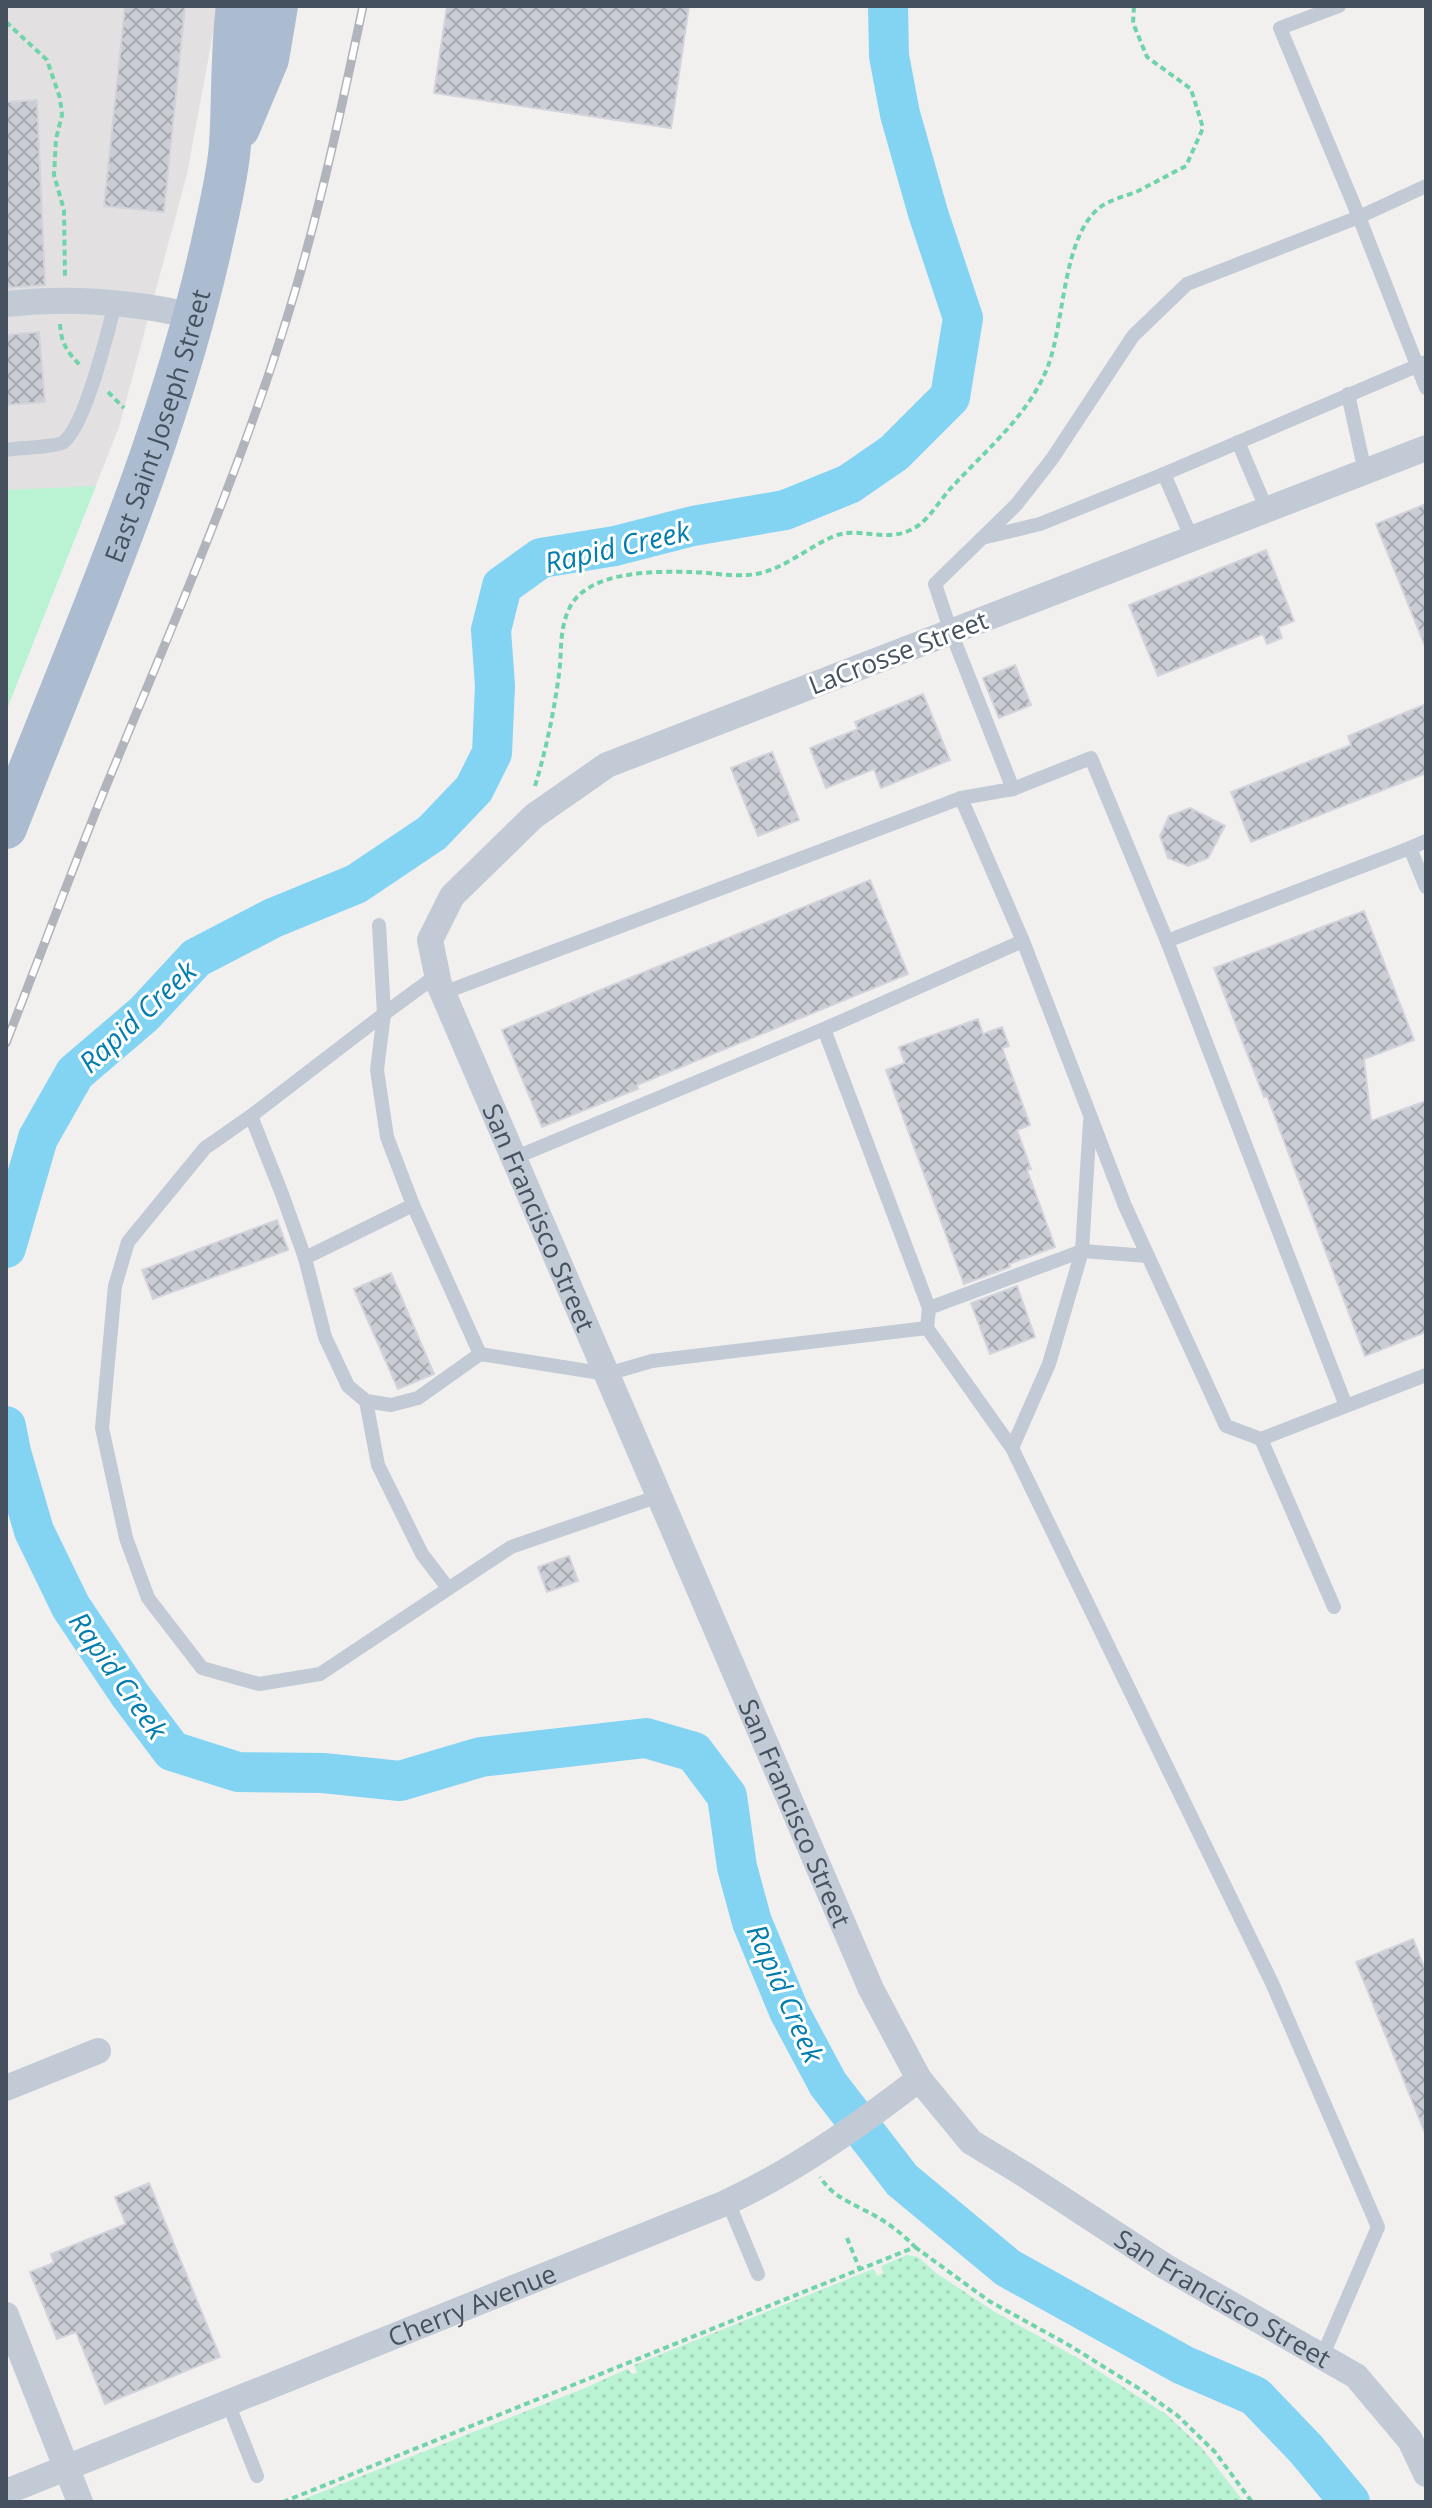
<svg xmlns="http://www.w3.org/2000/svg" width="1432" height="2508" viewBox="0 0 1432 2508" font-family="'Open Sans',sans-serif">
<defs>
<pattern id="grass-dots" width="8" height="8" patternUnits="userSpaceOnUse" patternTransform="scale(2)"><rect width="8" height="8" fill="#baf3d4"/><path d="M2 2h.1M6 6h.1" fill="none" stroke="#a1d2b8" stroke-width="1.8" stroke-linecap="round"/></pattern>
<pattern id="building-cross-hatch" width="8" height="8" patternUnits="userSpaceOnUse" patternTransform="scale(2)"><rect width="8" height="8" fill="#cbcdd5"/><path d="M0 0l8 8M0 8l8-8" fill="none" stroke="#a7a9b0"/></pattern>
</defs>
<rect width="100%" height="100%" fill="#f2efef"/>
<polygon fill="#e3e0e1" points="6,6 218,6 187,174 119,427 6,711"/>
<polygon fill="url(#grass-dots)" points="907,2255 918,2257 936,2273 995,2312 1083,2361 1167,2415 1201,2447 1244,2502 296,2502 585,2388 627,2369 633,2374 637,2373 634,2365 873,2269 878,2276 883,2273 881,2266"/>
<polygon fill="#baf3d4" points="96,486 6,711 6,490"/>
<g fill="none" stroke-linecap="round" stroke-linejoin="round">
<g stroke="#83d4f3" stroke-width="40">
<polyline points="6,1248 38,1138 75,1073 144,1014 196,958 273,918 356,884 432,833 474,789 492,753 495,686 491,630 502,586 541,558 615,546 693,526 785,510 849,484 894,453 950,397 963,318 928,213 900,114 889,56 888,6"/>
<polyline points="6,1426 11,1452 34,1531 71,1607 130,1695 172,1751 238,1772 323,1773 400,1781 481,1757 646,1738 694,1752 727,1796 737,1867 752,1922 789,2011 828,2084 902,2180 1008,2268 1183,2365 1255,2396 1305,2448 1350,2502"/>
</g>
</g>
<g fill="url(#building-cross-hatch)" stroke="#d2d4db" stroke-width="2">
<polygon points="125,6 185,6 164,212 104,206"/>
<polygon points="447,6 689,6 671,128 434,93"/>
<polygon points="37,100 45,285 6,288 6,102"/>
<polygon points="39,332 45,402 6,405 6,335"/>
<polygon points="1426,504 1426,646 1425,646 1376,524"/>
<polygon points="1266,550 1294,621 1278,627 1282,638 1267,644 1263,634 1158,676 1129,605"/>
<polygon points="1015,665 1031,705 999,718 983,678"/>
<polygon points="923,694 950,760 881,788 874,769 826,788 810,748 858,729 855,722"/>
<polygon points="1426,704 1426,773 1251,842 1231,792 1351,745 1348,736"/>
<polygon points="772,752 799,820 758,836 731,768"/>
<polygon points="1190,808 1225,826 1208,858 1188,866 1168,858 1160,836 1169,816"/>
<polygon points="870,880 908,974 637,1085 638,1089 542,1127 502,1030"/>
<polygon points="1364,911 1414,1040 1364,1059 1371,1121 1426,1101 1426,1332 1365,1356 1267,1096 1264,1097 1214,968"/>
<polygon points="978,1019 983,1034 1002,1027 1009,1046 1002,1048 1030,1125 1017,1130 1031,1169 1027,1170 1055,1247 1009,1264 1010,1267 964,1284 886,1070 905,1063 899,1047"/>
<polygon points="277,1220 288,1250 153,1299 142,1270"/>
<polygon points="391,1273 434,1374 398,1389 354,1289"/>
<polygon points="1017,1286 1035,1337 990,1354 971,1303"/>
<polygon points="569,1556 578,1581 547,1592 538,1567"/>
<polygon points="1413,1939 1426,1972 1425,2133 1356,1962"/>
<polygon points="149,2183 220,2357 105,2404 76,2332 57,2339 30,2272 54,2263 51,2254 126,2224 115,2197"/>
</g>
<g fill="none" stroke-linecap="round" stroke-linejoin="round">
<g stroke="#6fd4a9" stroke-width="4" stroke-dasharray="6 4" stroke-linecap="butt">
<polyline points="6,22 47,60 60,98 62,115 56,139 54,175 64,210 65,277"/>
<path d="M60,324C61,344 68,353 81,366"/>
<polyline points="108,392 124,408"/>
<path d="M535,786C546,750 554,712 559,674C562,652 559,630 569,609C586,571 654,571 690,572C712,572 734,578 756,574C784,569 807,548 832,537C860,524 888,547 919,525C931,516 941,499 951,488C985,451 1030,414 1048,366C1065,321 1062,239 1099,208C1109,200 1126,196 1138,191C1154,183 1170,174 1186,166L1203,128L1191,89L1147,57L1133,23L1134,6"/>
<polyline points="847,2238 860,2270"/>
<polyline points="915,2247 989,2301 1067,2344 1143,2391 1178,2416 1215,2452 1252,2502"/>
<path d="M283,2502L915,2247C901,2232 883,2219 864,2210C845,2200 832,2195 820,2177"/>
</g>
<g stroke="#c1cad5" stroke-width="14">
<polyline points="1339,6 1280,28 1359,217 1426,388"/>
<polyline points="1348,394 1365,472"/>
<polyline points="1238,442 1267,510"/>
<path d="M6,450C17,448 54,447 62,443C84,431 108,331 115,304"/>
<polyline points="1164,474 1192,539"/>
<polyline points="982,538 1040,524 1164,474 1426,362"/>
<polyline points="1013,789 951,632 935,584 1016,505 1052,459 1133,336 1187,284 1359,217 1426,186"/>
<polyline points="961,798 1023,941 1125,1206 1226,1426 1261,1439 1426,1375"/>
<polyline points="1410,848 1426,841"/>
<polyline points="379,925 384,1014 251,1116 205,1148 128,1242 115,1286 102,1428 126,1538 148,1598 202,1668 259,1684 320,1674 511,1547 659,1496"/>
<polyline points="1167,941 1346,1406"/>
<polyline points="437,975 384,1014 377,1070 387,1137 413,1205 305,1258 325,1337 348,1386 366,1401 391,1405 418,1398 480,1354 607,1374 652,1361 927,1328 1012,1448 1272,1983 1378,2227 1322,2357"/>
<polyline points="443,993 961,798 1013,789 1091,758 1167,941 1410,848 1426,887"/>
<polyline points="251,1116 282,1194 305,1258"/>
<polyline points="514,1158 824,1029"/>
<polyline points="413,1205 480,1354"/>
<polyline points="929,1308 1082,1251 1148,1256"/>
<polyline points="927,1328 929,1308 824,1029 1023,941"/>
<polyline points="366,1401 378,1465 422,1554 448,1588"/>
<polyline points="1261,1439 1334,1607"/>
<polyline points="1012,1448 1049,1364 1082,1251 1090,1121"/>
<polyline points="728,2202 758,2274"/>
<polyline points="228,2403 257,2476"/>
</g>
<g stroke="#c1cad5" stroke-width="26">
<path d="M6,304C68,297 133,302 193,316"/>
<path id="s1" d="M1426,448L607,765L534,816L452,896L430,940L439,984L871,1989L919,2079L971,2142L1022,2173L1166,2267L1356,2376L1410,2440L1426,2474"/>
<polyline points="6,2088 98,2051"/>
<polyline points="6,2315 80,2502"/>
<path id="s2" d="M6,2492L723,2204C793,2172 858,2126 919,2079"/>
</g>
<g stroke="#acbcd0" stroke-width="42">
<polyline points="239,128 268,59 277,6"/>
<path id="s3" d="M6,828C83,631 171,437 215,229C221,202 228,172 230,145C233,99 231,52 237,6"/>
</g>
<g stroke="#b1b4ba" stroke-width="9">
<path id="rail" d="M6,1043C38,961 69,878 102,796C171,628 245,462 296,288C323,195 343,101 363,6"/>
</g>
<use href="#rail" stroke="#fff" stroke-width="6" stroke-dasharray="18" stroke-linecap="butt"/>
</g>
<g text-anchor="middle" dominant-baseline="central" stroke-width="6" stroke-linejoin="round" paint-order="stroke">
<g font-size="26" fill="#45515e" stroke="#fff">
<text stroke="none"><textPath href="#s3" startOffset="430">East Saint Joseph Street</textPath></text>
<text transform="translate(898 652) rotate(-21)">LaCrosse Street</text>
<text stroke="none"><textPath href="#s1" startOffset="1430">San Francisco Street</textPath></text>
<text stroke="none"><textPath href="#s1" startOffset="2078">San Francisco Street</textPath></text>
<text stroke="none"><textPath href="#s1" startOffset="2750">San Francisco Street</textPath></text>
<text stroke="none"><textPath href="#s2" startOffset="502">Cherry Avenue</textPath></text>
</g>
<g font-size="28" font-style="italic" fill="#027dae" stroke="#fff">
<text transform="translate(617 546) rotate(-13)">Rapid Creek</text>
<text transform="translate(137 1016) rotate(-43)">Rapid Creek</text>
<text transform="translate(119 1675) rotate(55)">Rapid Creek</text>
<text transform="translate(786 1993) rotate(66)">Rapid Creek</text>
</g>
</g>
<rect width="1432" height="2508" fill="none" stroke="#45515e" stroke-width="16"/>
</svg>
